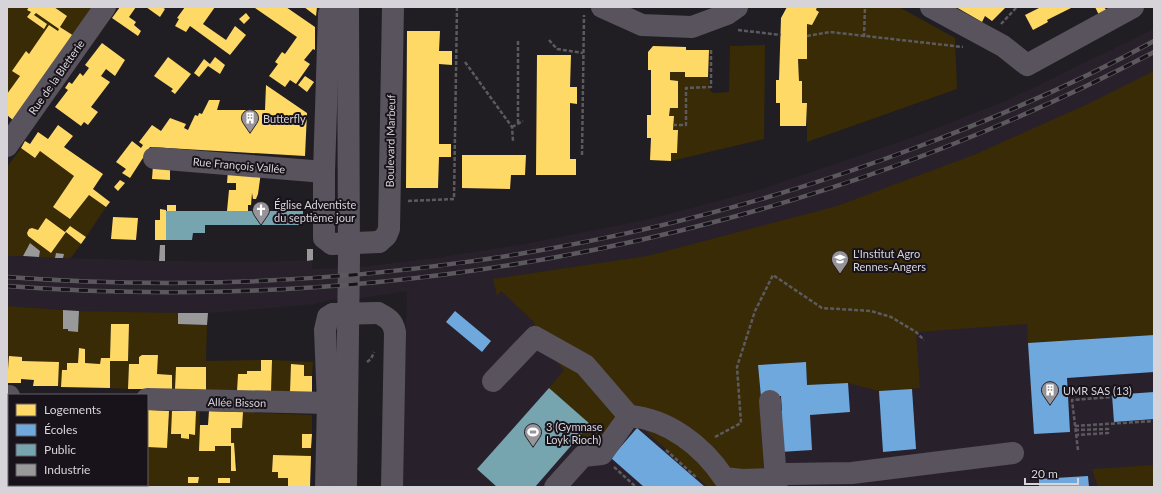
<svg xmlns="http://www.w3.org/2000/svg" width="1161" height="494" viewBox="0 0 1161 494" font-family="Lato,sans-serif">
<rect width="100%" height="100%" fill="#201e22"/>
<polygon fill="#28212c" points="1154,29 1154,487 401,487 407,291 361,298 334,299 316,304 208,313 111,313 7,306 7,256 159,261 264,262 313,260 312,269 353,268 436,258 526,244 646,220 759,190 911,138 1008,100"/>
<g fill="#382b05" fill-rule="evenodd">
<polygon points="7,7 29,7 27,10 31,12 27,17 44,29 47,24 34,15 36,13 58,29 67,16 54,7 94,7 74,36 61,27 58,31 49,25 29,54 26,51 20,76 7,94"/>
<polygon points="817,7 899,7 955,38 957,89 807,142 807,103 802,103 802,81 799,81 798,59 807,59 807,24 812,24 819,12 816,10"/>
<polygon points="765,45 764,139 671,161 671,153 677,152 678,130 673,130 673,116 669,116 670,108 678,108 678,81 670,80 670,72 685,72 685,77 708,77 710,91 714,93 729,92 730,46"/>
<polygon points="1154,71 1154,335 1028,343 1027,324 916,332 920,388 879,391 848,383 807,385 806,362 758,365 761,397 776,479 742,487 708,487 629,416 602,454 579,437 590,424 549,388 564,370 528,332 535,323 501,291 497,296 493,279 647,256 837,206 976,154 1090,103"/>
<polygon points="21,148 35,158 40,151 74,176 53,207 70,219 89,195 106,207 86,237 70,226 65,232 46,218 38,230 32,228 28,230 28,236 51,253 66,232 81,244 71,258 63,258 63,254 56,253 55,258 39,257 40,251 30,243 23,256 7,256 7,167"/>
<polygon points="7,306 63,310 63,329 68,329 68,331 78,331 79,311 178,313 178,324 207,325 206,361 261,360 261,371 247,371 247,374 238,374 237,391 206,390 206,367 176,367 175,389 172,389 172,375 157,374 158,355 142,355 139,357 139,364 129,364 128,389 110,388 110,361 128,361 129,325 111,324 110,358 101,358 100,364 85,363 85,349 79,348 78,363 67,363 67,370 62,370 61,387 58,386 59,362 22,361 22,357 10,356 9,371 7,371"/>
<polygon points="272,360 313,362 312,376 304,376 304,365 291,364 290,392 271,392"/>
<path d="M169,411H172V434H181V438L188,439L189,434L195,435L196,411H200L199,451H215V446H231V471H236L237,460L234,459V443H231V428H242L243,412L312,415V434H302V448H311V456H273L272,471L278,472V478H288V487H97V485H147V447L167,448ZM188,477L199,478L198,483H188Z"/>
<polygon points="8,443 9,485 81,485 81,487 7,487"/>
<polygon points="1154,465 1154,487 1098,487 1092,469"/>
</g>
<g fill="#ffd966">
<polygon points="29,7 54,7 67,16 60,27 74,36 14,121 7,115 7,94 20,76 12,71 26,51 29,54 49,25 58,31 59,29 36,13 34,15 47,24 44,29 27,17 31,12 27,10"/>
<polygon points="120,7 136,7 129,17 136,22 134,25 141,31 138,36 112,18"/>
<polygon points="146,7 162,7 165,9 160,17"/>
<polygon points="185,7 215,7 203,24 226,40 235,26 246,35 230,55 190,26 186,32 175,26 179,19 177,18"/>
<polygon points="256,7 286,7 315,27 315,50 313,49 304,60 310,64 296,84 290,80 285,87 269,76 278,64 275,62 282,52 285,54 297,37 255,8"/>
<polygon points="304,7 317,7 316,16"/>
<polygon points="787,7 817,7 816,10 819,12 812,25 807,24 807,59 798,59 799,81 802,81 802,103 807,103 806,126 780,126 780,103 776,103 776,80 779,80 781,18"/>
<polygon points="956,7 1006,7 992,21 985,16 982,22"/>
<polygon points="1041,7 1070,7 1071,8 1047,20 1048,22 1033,30 1025,15"/>
<polygon points="1095,7 1104,7 1107,11 1099,15"/>
<polygon points="246,13 250,18 244,24 239,19"/>
<polygon points="407,31 440,31 439,51 452,51 452,65 439,64 439,144 451,144 451,157 439,157 438,188 406,188"/>
<polygon points="102,43 125,60 115,76 106,69 101,76 110,82 91,107 98,112 88,125 84,122 81,126 55,107 68,90 65,88 69,82 72,84 80,73 83,76 89,68 85,65"/>
<polygon points="653,46 686,47 686,50 709,50 708,77 685,77 685,72 670,72 670,80 678,81 678,108 670,108 669,116 674,116 673,130 678,130 677,153 671,153 671,161 650,160 651,138 647,138 647,115 651,115 651,70 648,70 648,52"/>
<polygon points="537,55 571,55 570,87 577,87 577,104 570,103 570,159 576,159 576,175 536,175"/>
<polygon points="168,57 191,74 175,94 171,91 173,89 154,76"/>
<polygon points="215,57 225,65 220,74 208,66 199,77 194,73 204,59 210,64"/>
<polygon points="305,76 314,82 307,92 298,85"/>
<polygon points="266,85 307,113 305,156 150,147 130,178 122,173 126,169 116,162 132,141 141,148 143,145 139,142 152,125 161,131 170,118 186,124 184,128 188,130 195,115 198,116 199,113 202,114 209,100 220,100 217,110 265,110"/>
<polygon points="58,125 73,136 64,147 103,174 93,189 110,202 106,207 89,195 70,219 53,207 74,176 40,151 35,158 21,148 25,141 30,144 38,132 48,139"/>
<polygon points="462,155 526,155 525,175 511,175 510,189 462,188"/>
<polygon points="153,165 170,166 170,180 152,179"/>
<polygon points="228,170 261,172 258,194 256,199 253,199 252,193 251,205 248,205 248,211 227,211 229,190 236,190 236,183 227,183"/>
<polygon points="120,180 125,183 118,191 114,187"/>
<rect x="167" y="205" width="9" height="6"/>
<polygon points="160,209 166,210 166,240 155,240 155,220 160,220"/>
<polygon points="113,217 138,218 136,240 111,239"/>
<polygon points="46,218 65,232 70,226 86,237 81,244 66,232 51,253 28,236 27,233 29,229 32,228 38,230"/>
<polygon points="111,324 129,324 128,361 110,361 110,388 61,387 62,370 67,370 67,363 78,363 79,348 85,349 85,363 100,364 101,358 110,358"/>
<polygon points="142,355 158,355 157,374 172,375 172,389 128,389 129,364 139,364 139,357"/>
<polygon points="9,356 22,357 22,361 59,362 58,386 33,386 34,380 21,379 21,383 7,383"/>
<polygon points="261,360 272,360 271,392 237,391 238,374 247,374 247,371 261,371"/>
<polygon points="291,364 304,365 304,376 312,376 312,392 290,392"/>
<polygon points="176,367 206,367 206,390 175,389"/>
<polygon points="147,410 169,411 167,448 147,447"/>
<polygon points="172,411 196,411 195,435 189,434 189,439 181,438 181,434 171,434"/>
<polygon points="209,411 243,412 242,428 231,428 231,443 234,443 236,471 231,471 231,446 215,446 215,451 199,451 200,425 208,425"/>
<rect x="7" y="416" width="2" height="14"/>
<polygon points="302,434 312,434 311,448 302,448"/>
<polygon points="7,441 9,441 8,452 7,452"/>
<polygon points="273,455 311,456 310,487 288,487 288,478 278,478 278,472 272,472"/>
<polygon points="188,477 199,477 198,483 188,483"/>
<rect x="218" y="478" width="12" height="5"/>
<rect x="81" y="485" width="16" height="2"/>
</g>
<g fill="#6fa8dc">
<polygon points="455,311 491,341 482,352 446,322"/>
<polygon points="1154,335 1154,372 1067,378 1070,432 1034,434 1028,343"/>
<polygon points="806,362 807,385 848,383 850,412 810,415 812,450 780,452 777,411 782,411 781,396 761,397 758,365"/>
<polygon points="912,389 916,449 883,452 879,391"/>
<polygon points="1154,392 1154,419 1114,422 1112,395"/>
<polygon points="637,428 705,487 644,487 611,458"/>
<polygon points="1088,476 1089,487 1039,487 1039,479"/>
</g>
<g fill="#76a5af">
<polygon points="166,211 303,211 303,225 205,225 205,233 193,233 192,240 166,240"/>
<polygon points="549,388 590,424 535,487 497,487 477,469"/>
</g>
<g fill="#999">
<polygon points="30,243 40,251 39,257 23,256"/>
<polygon points="160,245 165,245 165,261 159,261"/>
<polygon points="307,249 313,249 313,260 307,261"/>
<polygon points="56,253 64,254 63,258 55,258"/>
<polygon points="63,310 79,311 78,332 68,331 68,329 63,329"/>
<polygon points="178,313 208,313 207,325 178,324"/>
</g>
<g fill="none" stroke-linecap="round" stroke-linejoin="round">
<g stroke="#5d5a5f" stroke-width="2.5" stroke-dasharray="4 2" stroke-linecap="butt">
<polyline points="1001,24 1017,7"/>
<polyline points="738,30 781,35"/>
<polyline points="807,36 830,32 963,47"/>
<polyline points="864,37 865,7"/>
<polyline points="549,40 557,49 583,53"/>
<polyline points="465,62 512,127 513,141"/>
<polyline points="518,123 518,40"/>
<polyline points="673,125 686,125 686,88 711,87 711,48"/>
<polyline points="512,127 523,121"/>
<polyline points="582,155 584,15"/>
<polyline points="408,201 454,199 457,7"/>
<polyline points="367,362 371,359 374,352"/>
<polyline points="1075,426 1154,421"/>
<polyline points="1075,430 1108,429 1108,433 1076,435"/>
<polyline points="715,437 741,423 737,367 755,311 773,275 822,308 871,311 891,317 916,332 924,340"/>
<polyline points="666,450 697,478"/>
<polyline points="1078,450 1072,400 1112,397"/>
<polyline points="614,467 636,487"/>
</g>
<g stroke="#59535d" stroke-width="22">
<polyline points="602,7 642,25 692,27 727,14 737,7"/>
<polyline points="931,7 1003,46 1027,65 1133,7"/>
<polyline points="7,146 105,7"/>
<polyline points="154,158 324,172"/>
<polyline points="379,242 386,236 389,229 393,7"/>
<polyline points="332,244 324,238 324,172 329,14 333,7"/>
<path d="M378,313C388,318 393,321 395,332L392,487"/>
<polyline points="493,381 535,337 585,365 629,416 602,454 583,456 555,487"/>
<polyline points="7,396 9,396"/>
<polyline points="147,399 328,403"/>
<polyline points="770,401 776,479"/>
<path d="M629,416C668,419 703,446 724,478L742,480L776,479L786,474L852,473L1013,453"/>
<polyline points="326,487 328,403 325,330 328,317 333,314"/>
<polyline points="346,487 349,258 348,7"/>
</g>
<g stroke="#5c595e" stroke-width="4.5">
<g id="rail">
<path d="M7,277C317,300 630,256 920,146C1000,116 1079,82 1154,41"/>
<path d="M7,286C402,316 803,236 1154,52"/>
</g>
</g>
<use href="#rail" stroke="#18131a" stroke-width="3" stroke-dasharray="9" stroke-linecap="butt"/>
<g stroke="#59535d" stroke-width="22">
<polyline points="332,244 379,242"/>
<polyline points="333,314 378,313"/>
</g>
</g>
<defs>
<g id="building-pin" transform="scale(0.9)"><path d="M0 17L-7.5 6A9.5 9.5 0 1 1 7.5 6Z" fill="#979499" stroke="#18131a"/><path d="M-4-6H4V6H1V3H-1V6H-4ZM-2.5-4.3h1.7v1.8h-1.7ZM.8-4.3h1.7v1.8H.8ZM-2.5-1h1.7V.8h-1.7ZM.8-1h1.7V.8H.8Z" fill="#fff"/></g>
<g id="church-pin" transform="scale(0.9)"><path d="M0 17L-7.5 6A9.5 9.5 0 1 1 7.5 6Z" fill="#979499" stroke="#18131a"/><path d="M-1.2-6h2.4v3.5h3.3v2.4h-3.3V6h-2.4V-.1h-3.3v-2.4h3.3Z" fill="#fff"/></g>
<g id="university-pin" transform="scale(0.9)"><path d="M0 17L-7.5 6A9.5 9.5 0 1 1 7.5 6Z" fill="#979499" stroke="#18131a"/><path d="M0-5L7-2L0 1L-7-2ZM-4 1L0 2.5L4 1V4Q0 6-4 4Z" fill="#fff"/></g>
<g id="stadium-pin" transform="scale(0.9)"><path d="M0 17L-7.5 6A9.5 9.5 0 1 1 7.5 6Z" fill="#979499" stroke="#18131a"/><path d="M0-5a6.5 5 0 1 0 0 10a6.5 5 0 1 0 0-10ZM-3.5-1.8h7v3.6h-7Z" fill="#fff"/></g>
</defs>
<g fill-rule="evenodd">
<use href="#building-pin" x="250" y="118"/>
<use href="#church-pin" x="261" y="210"/>
<use href="#university-pin" x="840" y="259"/>
<use href="#building-pin" x="1050" y="390"/>
<use href="#stadium-pin" x="533" y="432"/>
</g>
<g text-anchor="middle" dominant-baseline="central" stroke-width="4" stroke-linejoin="round" paint-order="stroke">
<g font-size="11" fill="#d7d4d9" stroke="#18131a">
<text transform="translate(56 77) rotate(-55)">Rue de la Bletterie</text>
<text transform="translate(390 141) rotate(-89)">Boulevard Marbeuf</text>
<text transform="translate(239 165) rotate(5)">Rue François Vallée</text>
<text transform="translate(237 402) rotate(1)">Allée Bisson</text>
</g>
<g font-size="11" fill="#d7d4d9" stroke="#18131a" text-anchor="start">
<text x="263" y="118">Butterfly</text>
<text x="274" y="204">Église Adventiste<tspan x="274" dy="13">du septième jour</tspan></text>
<text x="853" y="253">L'Institut Agro<tspan x="853" dy="13">Rennes-Angers</tspan></text>
<text x="1063" y="390">UMR SAS (13)</text>
<text x="546" y="426">3 (Gymnase<tspan x="546" dy="13">Loyk Rioch)</tspan></text>
</g>
</g>
<rect width="1161" height="494" fill="none" stroke="#d7d4d9" stroke-width="16"/>
<rect x="8" y="394" width="140" height="92" fill="#18131a" stroke="#646066"/>
<rect x="16" y="404" width="20" height="12" fill="#ffd966" stroke="#646066"/>
<text x="44" y="414" font-size="12" fill="#d7d4d9">Logements</text>
<rect x="16" y="424" width="20" height="12" fill="#6fa8dc" stroke="#646066"/>
<text x="44" y="434" font-size="12" fill="#d7d4d9">Écoles</text>
<rect x="16" y="444" width="20" height="12" fill="#76a5af" stroke="#646066"/>
<text x="44" y="454" font-size="12" fill="#d7d4d9">Public</text>
<rect x="16" y="464" width="20" height="12" fill="#999999" stroke="#646066"/>
<text x="44" y="474" font-size="12" fill="#d7d4d9">Industrie</text>
<path d="M1025 478v6h53v-6" fill="none" stroke="#d7d4d9" stroke-width="2"/>
<text x="1031" y="478" font-size="12" fill="#d7d4d9" stroke="#18131a" stroke-width="3" paint-order="stroke">20 m</text>
</svg>
